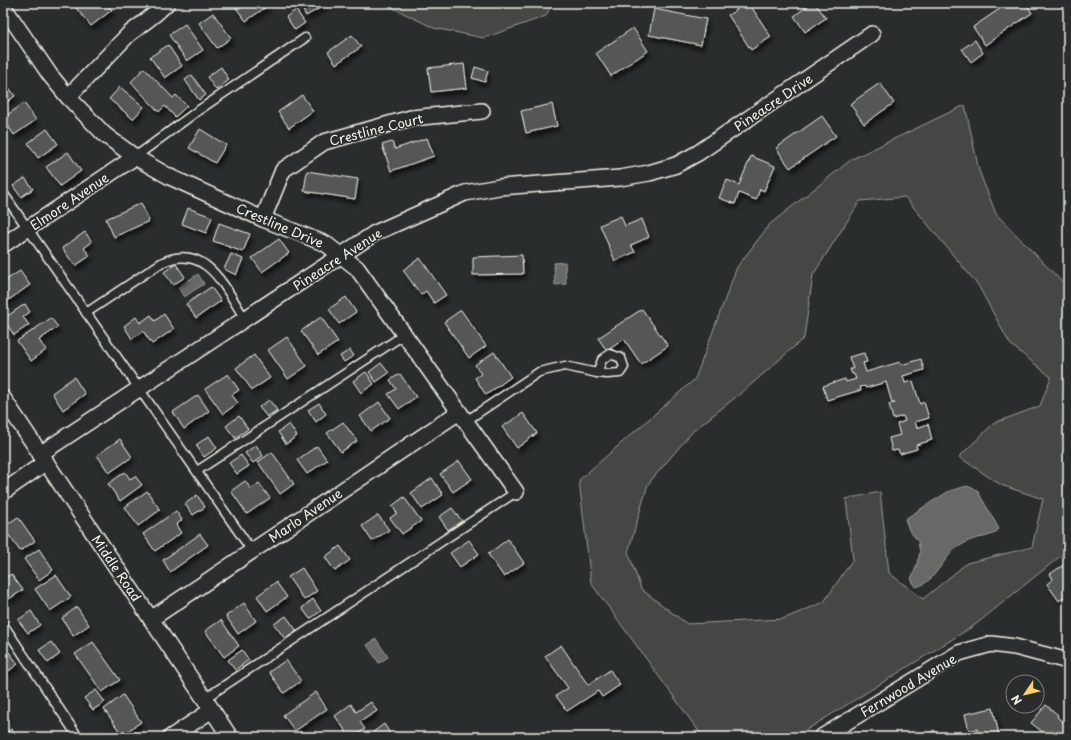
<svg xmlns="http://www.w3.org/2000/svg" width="1071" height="740" viewBox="0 0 1071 740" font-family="'Playpen Sans',sans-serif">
<defs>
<filter id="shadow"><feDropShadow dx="2.5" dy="4.5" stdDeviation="2" flood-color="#0009"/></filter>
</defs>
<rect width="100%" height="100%" fill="#2a2d2e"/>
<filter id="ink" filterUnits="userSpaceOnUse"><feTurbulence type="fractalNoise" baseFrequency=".025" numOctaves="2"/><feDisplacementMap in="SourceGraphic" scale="8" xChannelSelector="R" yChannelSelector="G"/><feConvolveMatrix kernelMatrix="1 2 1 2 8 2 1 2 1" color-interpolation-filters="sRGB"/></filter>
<g filter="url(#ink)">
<g fill="#444645" stroke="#9c9c96" fill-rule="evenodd">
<polygon points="391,3 552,3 546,16 484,38 434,28 391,7"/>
<path d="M965,105L979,171L996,214L1068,288V550L975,625L795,737H703L591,583L579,480L695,379L737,267L770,224L852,159ZM905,197L978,285L1010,344L1051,377L1040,406L994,423L959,457L1001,485L1043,499L1032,547L967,563L923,599L889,573L880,492L846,499L853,559L824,602L783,619L687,624L641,589L628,552L648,484L693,431L746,389L804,338L813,275L860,201Z"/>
</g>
<g fill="#676866" stroke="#9f9f9a">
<polygon points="565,262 566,284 555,285 554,263"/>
<polygon points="198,274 204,284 184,297 178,287"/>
<path d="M967,486L977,490L999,529C991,538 982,536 971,540C967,541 962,545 958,547C942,558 936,582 916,587L911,579L915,570L920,553L918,541L909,530L905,519L949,491Z"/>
<polygon points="376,639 388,657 379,663 367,645"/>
</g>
<g fill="#555756" stroke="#f4f1e8" filter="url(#shadow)">
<polygon points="82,3 106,3 112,10 91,26 76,8"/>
<polygon points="234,3 267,3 269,5 246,21 233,4"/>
<polygon points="299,3 329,3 306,16"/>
<polygon points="732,3 749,3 771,37 751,50 728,15 737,10"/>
<polygon points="812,3 815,3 826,18 805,32 794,16"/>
<polygon points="1002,3 1026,3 1032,13 985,45 973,27 1004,6"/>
<polygon points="654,9 706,19 701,45 649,35"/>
<polygon points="296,10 305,23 295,30 286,17"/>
<polygon points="213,13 231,38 217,48 199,23"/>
<polygon points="185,24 203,50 187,61 169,35"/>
<polygon points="633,28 648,51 611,76 596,53"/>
<polygon points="352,35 361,47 336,64 328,52"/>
<polygon points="975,40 983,53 971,62 962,49"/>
<polygon points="168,45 182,66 165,78 150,57"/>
<polygon points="464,64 467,88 431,92 428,68"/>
<polygon points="221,67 229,80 216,90 207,77"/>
<polygon points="475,67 488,71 485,82 472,78"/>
<polygon points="144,68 173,98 176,95 187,106 175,117 165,106 159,112 131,82"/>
<polygon points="192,75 206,95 199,100 185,80"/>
<polygon points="3,79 15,96 3,105"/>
<polygon points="880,83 894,103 864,124 850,104"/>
<polygon points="120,87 144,107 133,119 109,99"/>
<polygon points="302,95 313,111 289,128 278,112"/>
<polygon points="24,103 36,120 14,135 3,118"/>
<polygon points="552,104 557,126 526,133 521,111"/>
<polygon points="822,116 836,136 790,168 776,148"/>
<polygon points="47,129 58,144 38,158 28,143"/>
<polygon points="200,129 226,145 215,163 189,148"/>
<polygon points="427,138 434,156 391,171 382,145 392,142 395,149"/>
<polygon points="68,152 81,171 60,186 46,167"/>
<polygon points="751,156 775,166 764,191 760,189 756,200 739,193 735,204 719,198 727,180 739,185"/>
<polygon points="307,171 358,179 355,199 304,191"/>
<polygon points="25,178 33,189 21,197 13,186"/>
<polygon points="141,203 149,221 114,237 106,219"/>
<polygon points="188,208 212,217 206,233 182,224"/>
<polygon points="621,216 625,226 642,219 649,237 631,245 635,252 615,261 600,225"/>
<polygon points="219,223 250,234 243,252 213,241"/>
<polygon points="85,232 92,242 84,248 90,256 75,266 62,248"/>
<polygon points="279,239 289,253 262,272 252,258"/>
<polygon points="231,254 243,259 236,275 224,269"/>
<polygon points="522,255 523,274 473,275 473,257"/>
<polygon points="420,258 446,295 434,303 426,291 421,295 403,270"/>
<polygon points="176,264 185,277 173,285 164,272"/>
<polygon points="20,271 30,285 3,304 3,282"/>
<polygon points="211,287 221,301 196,318 186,304"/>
<polygon points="346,297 356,312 339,324 329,309"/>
<polygon points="25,304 30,312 23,317 29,325 14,335 3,319"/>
<polygon points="642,309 668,346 641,364 624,339 607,351 598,338"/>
<polygon points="461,310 486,346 469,358 444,322"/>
<polygon points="164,314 174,329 152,344 143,331 132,339 124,326 136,317 140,323 151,315 155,321"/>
<polygon points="321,317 338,342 318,355 301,331"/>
<polygon points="51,318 58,327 39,340 46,350 31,361 17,341"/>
<polygon points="287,337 307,366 288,379 268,350"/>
<polygon points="350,350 354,356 344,362 340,356"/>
<polygon points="494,352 511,377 486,395 475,378 481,374 475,365"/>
<polygon points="864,353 867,362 863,363 866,372 900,362 901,365 921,359 924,370 903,376 905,383 913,381 920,404 924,402 929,418 915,422 917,428 928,424 932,440 916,445 917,449 900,454 898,450 892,451 889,438 900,435 897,424 905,421 903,416 893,419 889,404 895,403 892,403 886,382 866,388 865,386 860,387 861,390 827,400 823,386 845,379 846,382 856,379 854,374 852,374 850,369 853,369 849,357"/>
<polygon points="254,355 270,378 252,390 236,368"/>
<polygon points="381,363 389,373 376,382 369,372"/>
<polygon points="366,372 374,384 361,393 353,381"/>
<polygon points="228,374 239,390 232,395 238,403 223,414 205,389"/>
<polygon points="400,374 416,397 399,409 388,394 396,389 390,380"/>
<polygon points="74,377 85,394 63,410 52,393"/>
<polygon points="198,395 209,411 184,429 173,412"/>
<polygon points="269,400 277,410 267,417 259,407"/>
<polygon points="379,402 390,418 371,431 360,416"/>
<polygon points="319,403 326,414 316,422 308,410"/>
<polygon points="523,413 537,433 517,448 502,427"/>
<polygon points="239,416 248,429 235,438 226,426"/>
<polygon points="343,422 357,441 341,452 327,433"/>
<polygon points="289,424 297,436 286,444 278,432"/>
<polygon points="209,436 217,448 204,457 196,445"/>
<polygon points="120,439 132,457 109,473 97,455"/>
<polygon points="256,445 263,456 253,463 245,453"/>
<polygon points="317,446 327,460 307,474 297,460"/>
<polygon points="272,452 294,484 280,494 258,462"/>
<polygon points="241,455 249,466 237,474 229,463"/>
<polygon points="459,461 472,479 453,492 440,474"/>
<polygon points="125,472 130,479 135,476 142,485 120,501 108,484"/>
<polygon points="432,478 443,495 422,509 411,493"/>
<polygon points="245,481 251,489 259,483 270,498 247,514 231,491"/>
<polygon points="147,491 160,510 138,526 125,507"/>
<polygon points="197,495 205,507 193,515 185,504"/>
<polygon points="404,497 421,521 402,534 390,518 397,513 392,506"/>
<polygon points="452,508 462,521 448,530 439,517"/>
<polygon points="176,511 182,520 176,525 181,533 155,551 143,534"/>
<polygon points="378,515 389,530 372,541 362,526"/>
<polygon points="18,517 35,541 20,551 3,527"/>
<polygon points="200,534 208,545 170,572 163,560"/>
<polygon points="508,539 524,563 504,577 488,554"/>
<polygon points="469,540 479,554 460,567 450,553"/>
<polygon points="340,546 350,560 335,571 325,557"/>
<polygon points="39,549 53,570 39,580 24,559"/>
<polygon points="1068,562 1068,594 1059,601 1047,584 1053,579 1050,574"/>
<polygon points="302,568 317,591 304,600 288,577"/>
<polygon points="11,574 23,590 9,599 3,590 3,579"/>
<polygon points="56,575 71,597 50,611 35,589"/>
<polygon points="276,582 287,597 267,611 257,596"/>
<polygon points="313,599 321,611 310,619 302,608"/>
<polygon points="244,603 256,621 238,634 226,616"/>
<polygon points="77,607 89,625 73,636 62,618"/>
<polygon points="31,611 40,625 28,633 18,620"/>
<polygon points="286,616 297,631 285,639 274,624"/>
<polygon points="221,620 239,646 224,657 205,631"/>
<polygon points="51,642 60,654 48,663 39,650"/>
<polygon points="93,642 120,680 102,692 75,654"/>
<polygon points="561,645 588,685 610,670 620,685 602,697 598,691 567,711 556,696 568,688 545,656"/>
<polygon points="242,650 249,660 235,670 228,660"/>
<polygon points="9,652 18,664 6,673 3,669 3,656"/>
<polygon points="286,660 301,681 284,693 269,672"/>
<polygon points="96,690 105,702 93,710 84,698"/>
<polygon points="316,692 327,709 295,731 283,715"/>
<polygon points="123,695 141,722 122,735 104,709"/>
<polygon points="371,702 377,711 360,722 365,729 354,737 350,737 335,716 351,704 356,712"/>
<polygon points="1046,705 1058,715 1057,717 1068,726 1068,737 1049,737 1031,723"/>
<polygon points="993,708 999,735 979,737 977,729 969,731 965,714"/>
<polygon points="3,711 8,718 3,722"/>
<polygon points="384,724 391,735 389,737 375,737 372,733"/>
<polygon points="11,729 17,737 3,737 3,735"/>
<polygon points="934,730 940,737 924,737"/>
</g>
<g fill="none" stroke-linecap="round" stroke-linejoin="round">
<g stroke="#f4f1e8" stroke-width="11">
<g id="lane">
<polyline points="135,157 196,112 305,38"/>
<polyline points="3,193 252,551"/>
<path d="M86,313L161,263C206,241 225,288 245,319"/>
<polygon points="610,354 621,358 624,367 620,373 607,374 597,373 602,360"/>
<polyline points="466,421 539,372 565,366 597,373"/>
<polyline points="197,471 405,334"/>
<polyline points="3,624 78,737"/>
<polyline points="204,699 516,492"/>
</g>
</g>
<g stroke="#f4f1e8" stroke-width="18">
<g id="street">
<polyline points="3,6 50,75 68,97 105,135 135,157 170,177 263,219 326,244 357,268 516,492"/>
<polyline points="68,97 129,34 155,14 167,3"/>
<polyline points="263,219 283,170 324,142 411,118 482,111"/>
<polyline points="3,245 135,157"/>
<polyline points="3,398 230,737"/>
<polyline points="40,454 375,233 465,193 499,187 620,178 649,173 676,165 698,153 872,34"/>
<polyline points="3,492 46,462"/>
<polyline points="151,619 459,412"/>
<polyline points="171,737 212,710"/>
<polyline points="822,737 959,653 991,644 1015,647 1068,661"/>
</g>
</g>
<use href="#lane" stroke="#2a2d2e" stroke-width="8"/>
<use href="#street" stroke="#2a2d2e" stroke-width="15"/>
</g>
</g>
<g text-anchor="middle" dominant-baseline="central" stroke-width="3" stroke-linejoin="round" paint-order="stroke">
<g font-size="13" fill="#f4f1e8" stroke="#2a2d2e">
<text transform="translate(773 102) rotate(-34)">Pineacre Drive</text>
<text transform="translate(376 129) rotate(-14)">Crestline Court</text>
<text transform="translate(69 201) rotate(-34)">Elmore Avenue</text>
<text transform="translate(280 225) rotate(23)">Crestline Drive</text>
<text transform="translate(337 259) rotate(-33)">Pineacre Avenue</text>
<text transform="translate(305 515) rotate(-34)">Marlo Avenue</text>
<text transform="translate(117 568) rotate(56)">Middle Road</text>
<text transform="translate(908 685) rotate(-31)">Fernwood Avenue</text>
</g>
</g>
<rect width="1071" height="740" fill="none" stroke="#2a2d2e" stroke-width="16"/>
<rect x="8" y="8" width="1055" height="724" fill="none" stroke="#f4f1e8" stroke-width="1.5" filter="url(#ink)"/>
<g transform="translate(1025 694) rotate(235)"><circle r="19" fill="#2a2d2e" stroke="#7b7b78"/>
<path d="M0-3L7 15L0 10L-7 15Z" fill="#ffd166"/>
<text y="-6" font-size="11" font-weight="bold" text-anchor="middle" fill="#f4f1e8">N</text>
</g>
</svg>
